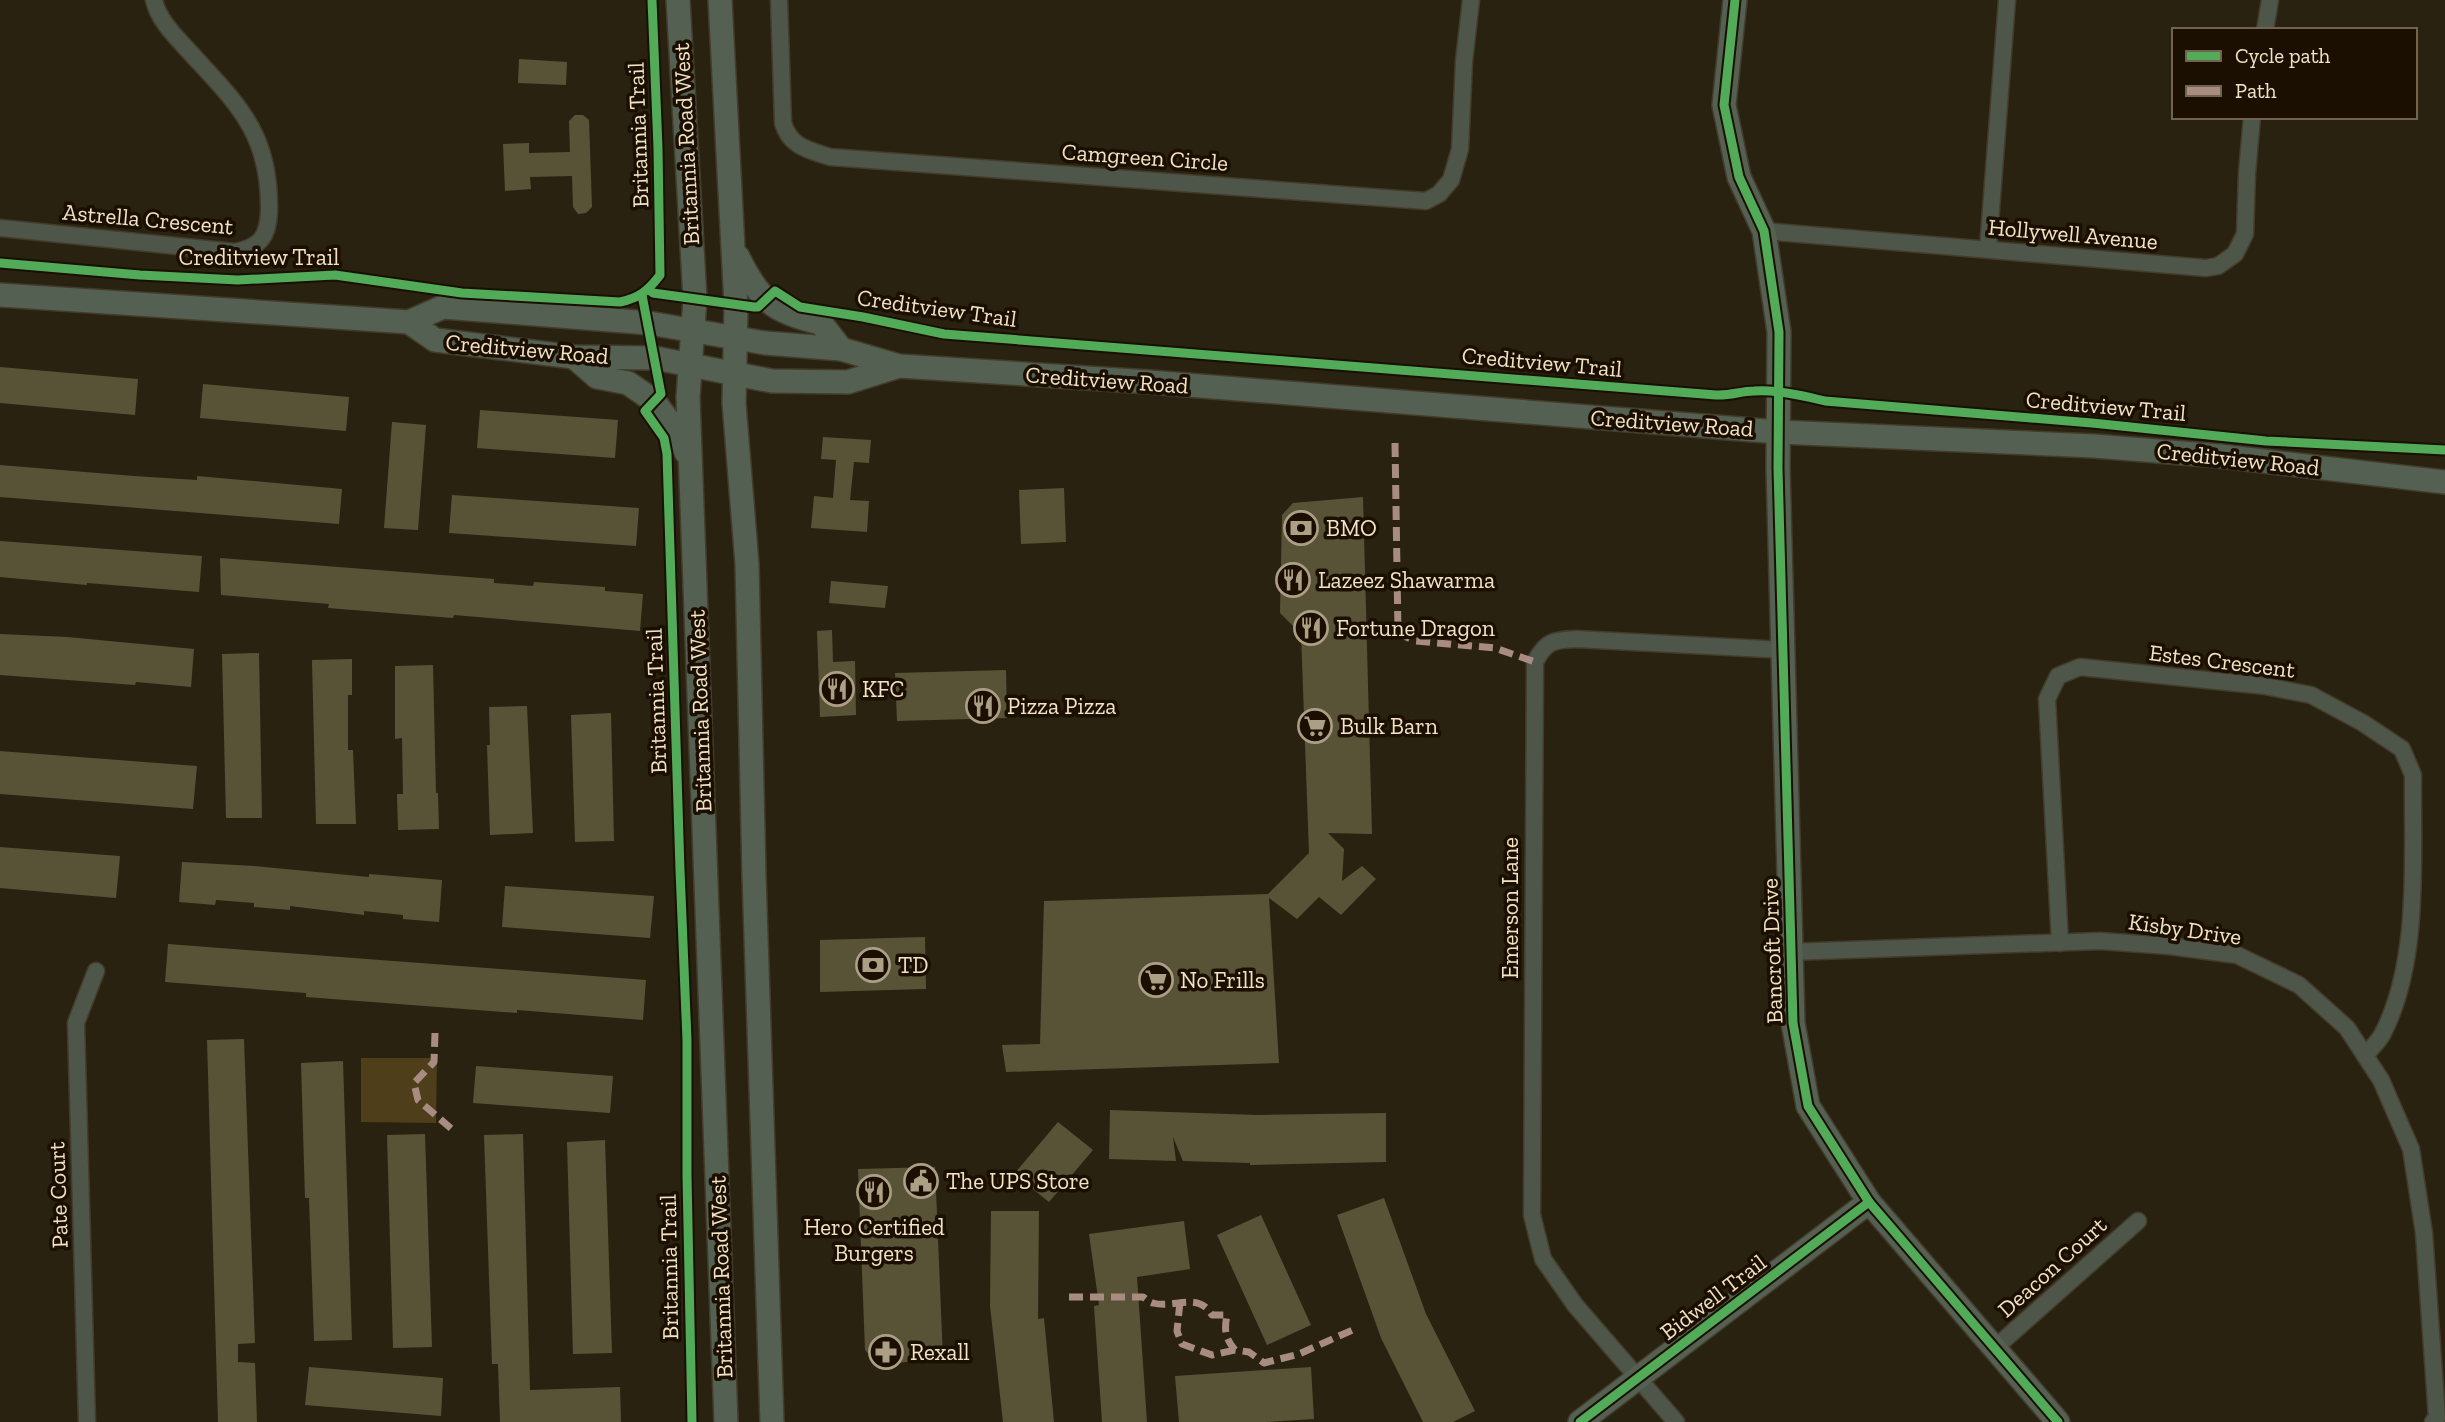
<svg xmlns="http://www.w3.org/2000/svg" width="2445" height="1422" viewBox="0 0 2445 1422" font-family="'Zilla Slab',serif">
<rect width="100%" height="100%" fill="#2a2210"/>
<polygon fill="#4e3e1a" points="361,1058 437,1058 436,1123 361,1122"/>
<g fill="#585337">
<polygon points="519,59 567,62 566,85 518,83"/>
<polygon points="575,115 583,115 589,120 592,207 586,213 578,214 573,207 572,176 530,177 531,189 505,191 503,144 529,143 529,153 570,152 569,121"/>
<polygon points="0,367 138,379 135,415 0,403"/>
<polygon points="203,384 349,397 346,431 200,418"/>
<polygon points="480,410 618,420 615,458 477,448"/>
<polygon points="392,422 426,425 418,530 384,528"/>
<polygon points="823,437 871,440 869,463 854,462 850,500 869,501 867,532 811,528 814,496 833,498 836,460 821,459"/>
<polygon points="0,465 134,476 197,480 197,476 342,489 339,524 0,497"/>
<polygon points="1064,488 1066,542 1021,544 1019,490"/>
<polygon points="452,495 639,508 636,546 449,533"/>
<polygon points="1363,497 1372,834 1328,833 1344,849 1342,881 1362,866 1376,879 1341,915 1319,897 1297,919 1269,898 1279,1063 1006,1072 1002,1045 1040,1044 1044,901 1268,894 1309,853 1301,634 1280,613 1282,515 1293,503"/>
<polygon points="0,541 202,556 199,592 87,583 87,585 0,577"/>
<polygon points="220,558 494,579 494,583 533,586 534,582 605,587 605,591 643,594 640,631 454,615 453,618 328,608 329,604 221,595"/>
<polygon points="831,581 888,586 885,608 829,603"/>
<polygon points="832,630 833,662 855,661 856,715 820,717 817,631"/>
<polygon points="0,634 67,637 194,649 191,687 136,682 135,685 0,675"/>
<polygon points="259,653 262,818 226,818 222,654"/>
<polygon points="352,659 352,695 348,695 348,750 353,750 356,824 316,824 312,660"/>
<polygon points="433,665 436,793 438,793 439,829 398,830 397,794 403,794 402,738 395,739 395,666"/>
<polygon points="1006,670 1007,718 897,721 895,673"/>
<polygon points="527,706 533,833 490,835 487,745 490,745 489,707"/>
<polygon points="611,713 614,841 575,842 571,715"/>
<polygon points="0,751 197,766 193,809 0,794"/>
<polygon points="0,847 120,856 116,898 0,888"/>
<polygon points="182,862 254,866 369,877 369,874 442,880 439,922 403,919 403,915 364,911 364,915 290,906 290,910 254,907 254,903 216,900 215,905 179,902"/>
<polygon points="505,886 654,896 650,938 502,927"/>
<polygon points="925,937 926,989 820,992 820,940"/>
<polygon points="168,944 646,980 643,1020 517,1010 517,1013 306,997 306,993 165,982"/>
<polygon points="244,1039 255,1343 238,1344 238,1362 255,1363 257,1422 218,1422 207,1040"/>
<polygon points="343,1061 352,1340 314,1341 309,1198 305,1198 301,1063"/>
<polygon points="476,1066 613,1076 610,1113 473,1103"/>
<polygon points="1110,1110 1258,1115 1386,1113 1386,1162 1250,1165 1250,1163 1183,1161 1173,1137 1176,1161 1109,1159"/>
<polygon points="1058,1122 1093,1150 1049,1202 1014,1174"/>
<polygon points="425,1134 432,1347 393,1348 387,1135"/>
<polygon points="523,1134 530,1390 620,1387 621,1422 500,1422 498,1364 492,1364 484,1135"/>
<polygon points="605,1140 612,1353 573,1354 567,1142"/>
<polygon points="935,1167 943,1359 882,1364 874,1360 865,1350 858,1169"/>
<polygon points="1384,1198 1426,1314 1475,1411 1453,1422 1423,1422 1381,1338 1337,1215"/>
<polygon points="991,1211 1039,1211 1038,1319 1044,1318 1054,1422 1003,1422 990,1306"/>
<polygon points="1261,1215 1311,1325 1267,1345 1217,1235"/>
<polygon points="1184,1221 1190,1269 1137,1277 1147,1422 1102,1422 1094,1306 1099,1305 1089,1234"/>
<polygon points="309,1367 443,1378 441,1416 305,1405"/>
<polygon points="1311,1367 1314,1419 1266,1422 1179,1422 1175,1376"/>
</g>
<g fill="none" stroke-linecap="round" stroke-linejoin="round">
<g stroke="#433c2b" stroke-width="19">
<g id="street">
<path d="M779,0L783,123C790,147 809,150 830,157L1426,201L1439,194L1451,180L1460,149L1464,61L1471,0"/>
<polyline points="2265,30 2270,0"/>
<path d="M0,228L235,252C260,247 268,237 269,212C271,132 236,103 187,49C174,35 158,19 154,0"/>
<polyline points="1764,231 2206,268 2218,266 2235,254 2245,234 2247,173 2252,117"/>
<polyline points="1988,249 2007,0"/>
<path d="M2060,943L2047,699L2058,676L2080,667L2265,686L2311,695L2363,723L2402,749L2413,775C2412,856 2421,961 2382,1035C2378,1042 2371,1049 2365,1055"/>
<polyline points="1790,952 2100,941 2169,946 2237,955 2299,985 2347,1028 2381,1080 2411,1149 2424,1233 2437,1418 2433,1422"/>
<polyline points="1996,1347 2138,1221"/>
<polyline points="87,1422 76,1023 96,971"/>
<path d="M1676,1422L1575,1305L1543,1259L1532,1215L1535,662C1546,641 1553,640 1576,639L1783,650"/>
</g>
</g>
<g stroke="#433c2b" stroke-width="26">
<g id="secondary">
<polyline points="678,0 695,299 688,397 726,1422"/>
<polyline points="720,0 736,305 734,403 747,564 754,876 772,1422"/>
<polyline points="1735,0 1724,105 1739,177 1764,231 1779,332 1778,468 1793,1023 1808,1106 1869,1202 2058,1422"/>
<path d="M738,257C759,300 774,313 821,323L841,349"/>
<polyline points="0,295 409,322 443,307 649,323 765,343 841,349 899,366 1150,382 1779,432 2094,446 2220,456 2445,482"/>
<polyline points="409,322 435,340 574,357 655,358 772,381 848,382 899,366"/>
<polyline points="574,357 597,377 628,383 654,401 677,432 686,452"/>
<polyline points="1580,1422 1869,1202"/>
</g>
</g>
<use href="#street" stroke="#4d5649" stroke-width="16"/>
<use href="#secondary" stroke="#546051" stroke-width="23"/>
<g stroke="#a88b81" stroke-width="7" stroke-dasharray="14 7" stroke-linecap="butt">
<polyline points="1395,443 1398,633 1415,641 1495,648 1535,662"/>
<polyline points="435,1033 434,1062 414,1083 418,1100 454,1131"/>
<path d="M1069,1297H1143C1146,1299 1149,1302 1153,1303C1174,1309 1198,1291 1212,1315H1227C1224,1330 1225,1338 1235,1350L1249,1352L1264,1363L1299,1354L1357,1328"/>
<polyline points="1180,1302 1177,1331 1182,1344 1212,1355 1235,1350"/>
</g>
<g stroke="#1a0f00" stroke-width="13">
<g id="cycleway">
<polyline points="1735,0 1724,105 1739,177 1764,231 1779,332 1778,468 1793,1023 1808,1106 1869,1202 2058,1422"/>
<path d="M0,263L140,275L238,280L335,275L462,293L620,302C639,298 648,291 660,275L658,148L652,0"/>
<path d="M649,290L653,293L754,307H758L775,291L800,307L863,317L944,334L1716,395C1730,396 1741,391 1754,391C1775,389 1805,396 1825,401L2092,423L2266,441L2445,450"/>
<polyline points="642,295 661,394 645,411 664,438 667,454 680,870 687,1040 687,1176 692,1422"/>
<polyline points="1580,1422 1869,1202"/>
</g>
</g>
<use href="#cycleway" stroke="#51ab58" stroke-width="9"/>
</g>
<defs>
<g id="bank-ring" transform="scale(1.75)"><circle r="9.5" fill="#1a0f00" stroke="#ac9f86" stroke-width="1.5"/><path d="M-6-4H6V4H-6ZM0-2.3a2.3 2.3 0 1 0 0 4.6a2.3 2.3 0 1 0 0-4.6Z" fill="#ac9f86"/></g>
<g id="restaurant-ring" transform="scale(1.75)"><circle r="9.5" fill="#1a0f00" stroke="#ac9f86" stroke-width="1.5"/><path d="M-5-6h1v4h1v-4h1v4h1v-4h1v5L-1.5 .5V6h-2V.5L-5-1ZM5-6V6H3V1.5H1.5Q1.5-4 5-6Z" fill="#ac9f86"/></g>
<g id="supermarket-ring" transform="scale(1.75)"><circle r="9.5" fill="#1a0f00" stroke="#ac9f86" stroke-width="1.5"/><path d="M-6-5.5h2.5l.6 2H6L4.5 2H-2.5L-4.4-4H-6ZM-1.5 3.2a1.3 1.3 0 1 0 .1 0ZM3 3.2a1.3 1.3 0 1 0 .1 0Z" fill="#ac9f86"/></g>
<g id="civic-ring" transform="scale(1.75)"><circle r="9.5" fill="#1a0f00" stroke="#ac9f86" stroke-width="1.5"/><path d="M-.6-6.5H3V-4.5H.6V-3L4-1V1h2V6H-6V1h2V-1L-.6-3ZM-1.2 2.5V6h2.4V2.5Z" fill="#ac9f86"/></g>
<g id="pharmacy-ring" transform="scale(1.75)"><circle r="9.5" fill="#1a0f00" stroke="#ac9f86" stroke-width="1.5"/><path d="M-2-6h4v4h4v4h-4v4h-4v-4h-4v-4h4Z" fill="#ac9f86"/></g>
</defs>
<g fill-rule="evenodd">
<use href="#bank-ring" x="1301" y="528"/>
<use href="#restaurant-ring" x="1293" y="580"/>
<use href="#restaurant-ring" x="1311" y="628"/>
<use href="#restaurant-ring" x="837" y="689"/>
<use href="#restaurant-ring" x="983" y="706"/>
<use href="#supermarket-ring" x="1315" y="726"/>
<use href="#bank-ring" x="873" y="965"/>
<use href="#supermarket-ring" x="1156" y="980"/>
<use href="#civic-ring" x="921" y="1181"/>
<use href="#restaurant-ring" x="874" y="1192"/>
<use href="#pharmacy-ring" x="886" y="1352"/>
</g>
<g text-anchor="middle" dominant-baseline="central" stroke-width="7" stroke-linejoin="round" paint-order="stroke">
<g font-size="23" fill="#f2e3c5" stroke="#1a0f00">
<text transform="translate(638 135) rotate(-92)">Britannia Trail</text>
<text transform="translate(686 144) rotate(-93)">Britannia Road West</text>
<text transform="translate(1145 157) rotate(4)">Camgreen Circle</text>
<text transform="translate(148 219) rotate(5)">Astrella Crescent</text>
<text transform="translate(2073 234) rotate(5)">Hollywell Avenue</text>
<text x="259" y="257">Creditview Trail</text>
<text transform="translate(937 308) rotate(8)">Creditview Trail</text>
<text transform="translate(527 349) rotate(5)">Creditview Road</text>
<text transform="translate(1542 362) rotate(5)">Creditview Trail</text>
<text transform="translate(1107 380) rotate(4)">Creditview Road</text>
<text transform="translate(2106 406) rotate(5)">Creditview Trail</text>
<text transform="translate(1672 423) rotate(4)">Creditview Road</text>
<text transform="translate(2238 459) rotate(6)">Creditview Road</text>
<text transform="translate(2222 661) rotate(7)">Estes Crescent</text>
<text transform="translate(656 701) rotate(-92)">Britannia Trail</text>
<text transform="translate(700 711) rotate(-92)">Britannia Road West</text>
<text transform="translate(1510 908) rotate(-90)">Emerson Lane</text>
<text transform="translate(2185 929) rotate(8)">Kisby Drive</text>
<text transform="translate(1772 951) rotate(-92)">Bancroft Drive</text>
<text transform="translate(58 1195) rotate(-92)">Pate Court</text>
<text transform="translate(669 1267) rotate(-91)">Britannia Trail</text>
<text transform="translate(2052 1267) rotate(-42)">Deacon Court</text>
<text transform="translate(721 1277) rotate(-92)">Britannia Road West</text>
<text transform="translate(1713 1297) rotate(-37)">Bidwell Trail</text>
</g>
<g font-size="23" fill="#f2e3c5" stroke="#1a0f00" text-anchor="start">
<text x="1326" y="528">BMO</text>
<text x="1318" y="580">Lazeez Shawarma</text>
<text x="1336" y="628">Fortune Dragon</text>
<text x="862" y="689">KFC</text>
<text x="1007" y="706">Pizza Pizza</text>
<text x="1340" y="726">Bulk Barn</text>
<text x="898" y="965">TD</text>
<text x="1180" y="980">No Frills</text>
<text x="946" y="1181">The UPS Store</text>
<text x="874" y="1227" text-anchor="middle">Hero Certified<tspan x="874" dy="26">Burgers</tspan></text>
<text x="910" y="1352">Rexall</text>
</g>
</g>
<rect x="2172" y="28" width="245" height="91" fill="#1a0f00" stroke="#70644f" stroke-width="2"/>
<rect x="2186" y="51" width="35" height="10" fill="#51ab58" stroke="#70644f" stroke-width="2"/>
<text x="2235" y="63" font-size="21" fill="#f2e3c5">Cycle path</text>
<rect x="2186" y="86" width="35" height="10" fill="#a88b81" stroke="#70644f" stroke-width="2"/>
<text x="2235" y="98" font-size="21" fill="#f2e3c5">Path</text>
</svg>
